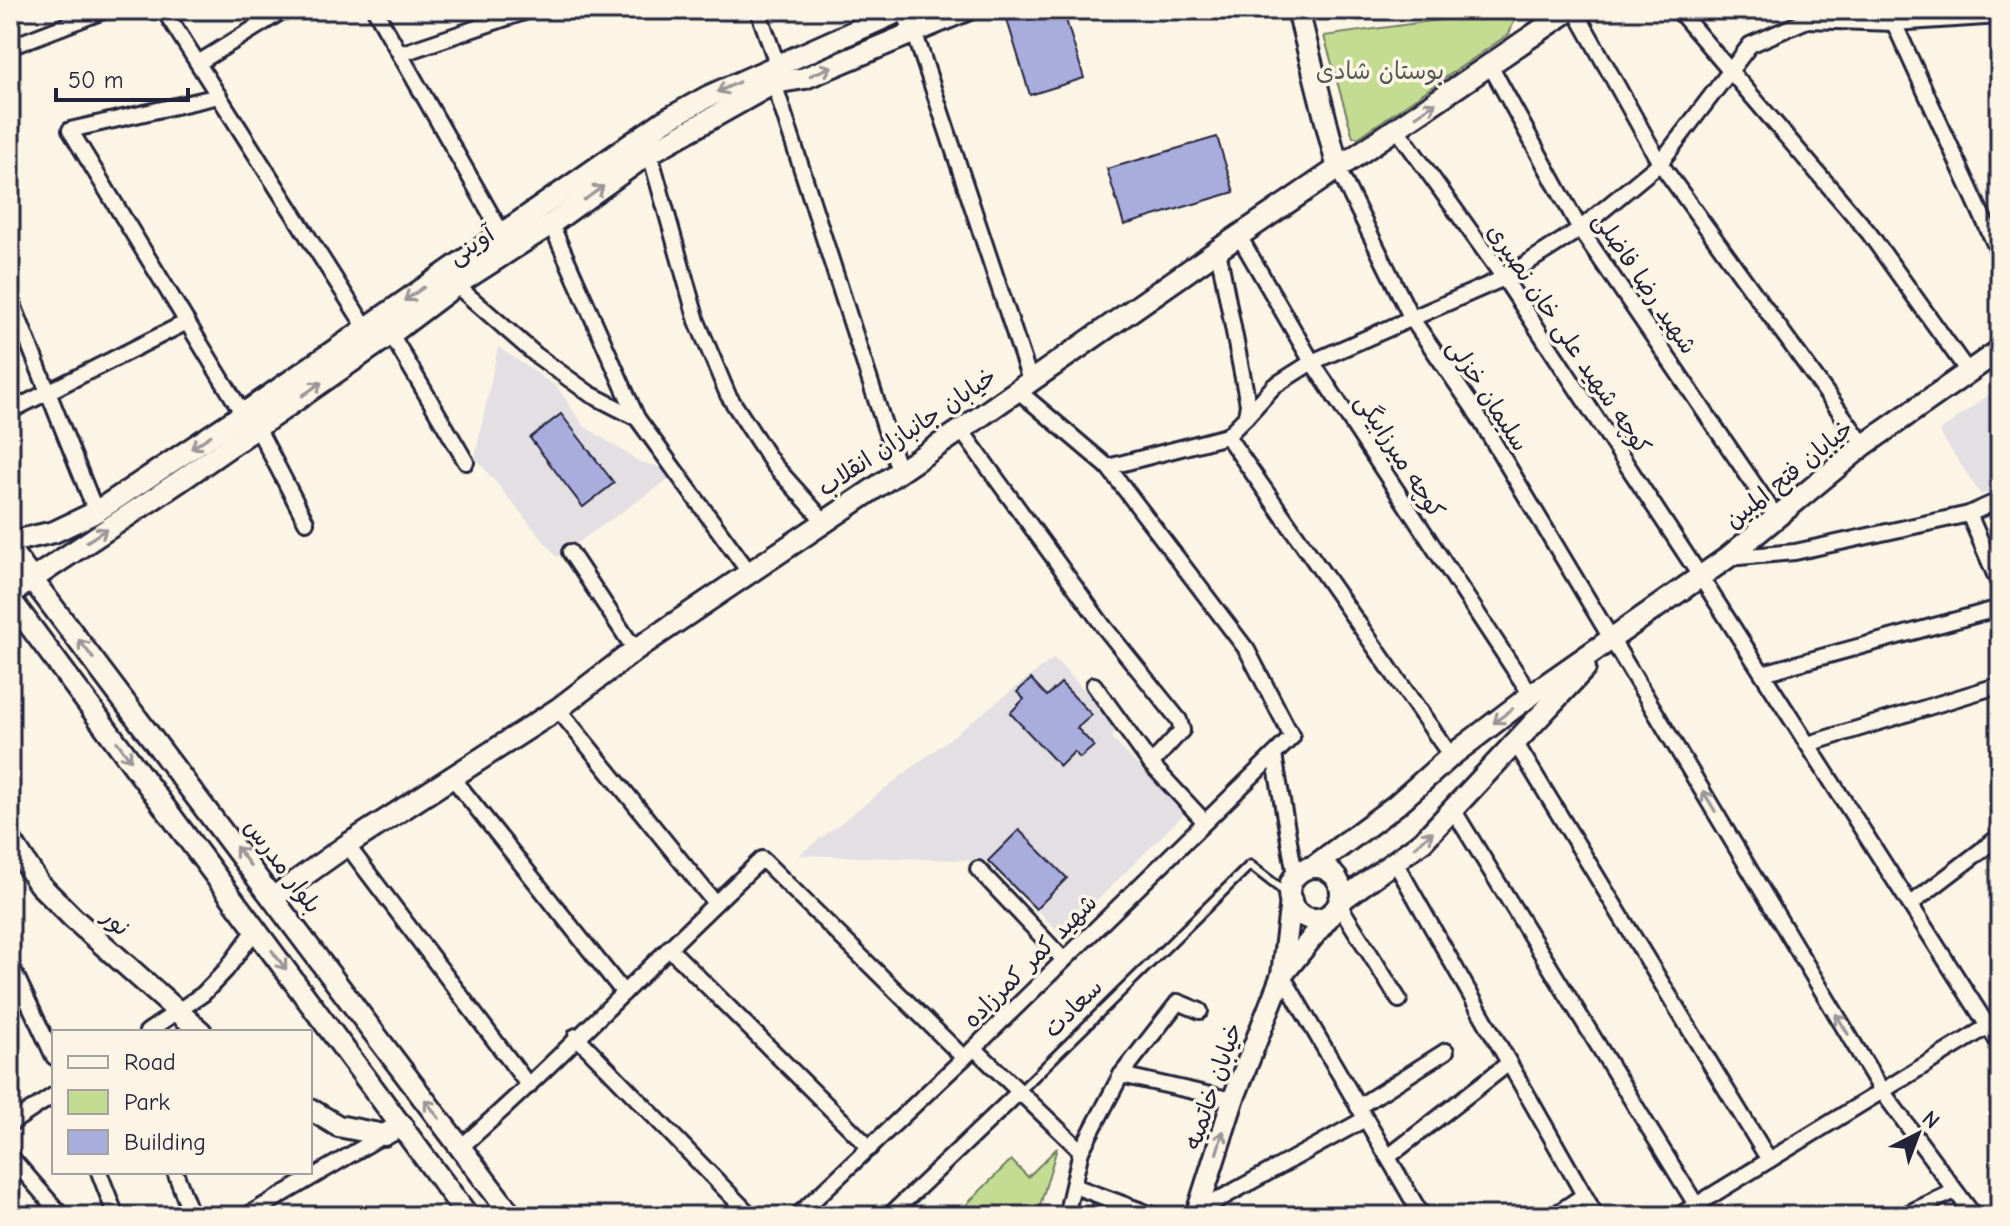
<svg xmlns="http://www.w3.org/2000/svg" width="2010" height="1226" viewBox="0 0 2010 1226" font-family="'Comic Neue','Playpen Sans Arabic',sans-serif">
<rect width="100%" height="100%" fill="#fcf5e5"/>
<filter id="ink" filterUnits="userSpaceOnUse"><feTurbulence type="fractalNoise" baseFrequency=".0125" numOctaves="2"/><feDisplacementMap in="SourceGraphic" scale="16" xChannelSelector="R" yChannelSelector="G"/><feConvolveMatrix kernelMatrix="1 2 1 2 8 2 1 2 1" color-interpolation-filters="sRGB"/></filter>
<g filter="url(#ink)">
<g fill="#e3dfe3">
<polygon points="498,347 557,387 584,426 640,462 664,468 672,477 557,557 475,457"/>
<polygon points="2000,386 2000,488 1981,495 1939,432"/>
<polygon points="1054,658 1116,724 1112,739 1185,813 1062,935 988,861 799,855"/>
</g>
<g fill="#c4dc92" stroke="#737f66" stroke-width="2">
<polygon points="1503,11 1510,13 1514,21 1509,34 1359,137 1353,137 1324,36"/>
<polygon points="1057,1148 1037,1216 955,1216 1011,1160 1028,1177"/>
</g>
<g fill="#a9adde" stroke="#22223b" stroke-width="2">
<polygon points="1004,10 1063,10 1084,78 1030,95"/>
<polygon points="1217,137 1234,192 1124,225 1107,169"/>
<polygon points="561,414 614,483 583,507 530,438"/>
<polygon points="1031,679 1047,696 1061,683 1092,715 1077,728 1094,746 1080,758 1074,752 1060,766 1010,713 1024,699 1017,692"/>
<polygon points="1019,830 1067,878 1036,909 988,861"/>
<polygon points="1093,1202 1133,1216 1088,1216"/>
</g>
<g fill="none" stroke-linecap="round" stroke-linejoin="round">
<g stroke="#22223b" stroke-width="13">
<polyline id="lane" points="1019,1092 1250,865 1290,896"/>
</g>
<g stroke="#22223b" stroke-width="20">
<g id="street">
<polyline points="164,10 366,328 391,334 466,462"/>
<polyline points="375,10 501,232 509,231"/>
<polyline points="758,10 777,64 774,83 899,471"/>
<polyline points="901,10 914,31 1030,380"/>
<polyline points="1575,10 1660,163 1864,445"/>
<polyline points="1678,10 1869,233 1969,373"/>
<polyline points="1804,10 1807,20 1894,23 2000,16"/>
<polyline points="1891,10 1894,23 2000,255"/>
<polyline points="10,47 106,10"/>
<polyline points="400,54 530,10"/>
<polyline points="198,63 284,10"/>
<polyline points="1490,65 1580,229 1777,518"/>
<polyline points="219,96 70,130 243,414 257,427 306,522"/>
<polyline points="1397,129 1504,278 1700,576 2000,1045"/>
<polyline points="648,147 697,321 728,395 773,464 824,521"/>
<polyline points="1338,169 1412,319 1472,406 1882,1091 1974,1216"/>
<polyline points="545,225 551,224 637,418 749,572"/>
<polyline points="1239,236 1312,362 1531,695"/>
<polyline points="456,285 536,355 590,394 637,418"/>
<polyline points="10,297 96,512"/>
<polyline points="1016,389 1108,467 1227,436 1246,417 1248,404 1218,250"/>
<polyline points="10,411 187,322"/>
<polyline points="1246,417 1274,386 1312,362 1504,278 1580,229 1660,163 1750,45 1807,20"/>
<polyline points="961,430 1104,627 1179,720 1182,730 1151,764"/>
<polyline points="1227,436 1451,756"/>
<polyline points="1969,514 2000,586"/>
<polyline points="570,552 635,650"/>
<polyline points="1728,558 1795,552 1969,514 2000,500"/>
<polyline points="1763,673 2000,608"/>
<polyline points="1094,685 1151,764 1204,821"/>
<polyline points="558,709 715,903"/>
<polyline points="1515,742 1769,1160"/>
<polyline points="1808,744 2000,685"/>
<polyline points="1274,755 1295,875"/>
<polyline points="452,777 624,993"/>
<polyline points="1454,811 1703,1216"/>
<polyline points="347,845 529,1086"/>
<polyline points="1395,862 1596,1216"/>
<polyline points="978,869 1063,959"/>
<polyline points="1338,903 1399,1000"/>
<polyline points="1911,904 2000,836"/>
<polyline points="669,948 870,1148"/>
<polyline points="10,963 54,1057"/>
<polyline points="1282,975 1422,1216"/>
<polyline points="147,1032 203,994 226,970 256,929"/>
<polyline points="576,1036 751,1216"/>
<polyline points="974,1048 1081,1151"/>
<polyline points="1121,1075 1233,1100"/>
<polyline points="1358,1107 1446,1051"/>
<polyline points="10,1124 54,1095"/>
<path d="M461,1147C565,1055 660,954 762,859L964,1058"/>
<polyline points="10,1156 62,1216"/>
<polyline points="1388,1157 1509,1063"/>
<polyline points="99,1172 116,1216"/>
<polyline points="175,1172 192,1216"/>
<polyline points="1074,1186 1155,1216"/>
<polyline points="1198,1211 1365,1119"/>
<polyline points="246,1216 384,1135"/>
<polyline points="797,1216 964,1058 1292,737 1247,650 1108,467"/>
<polyline points="889,1216 1019,1092"/>
<polyline points="1066,1216 1081,1151 1121,1075 1178,1002 1200,1011"/>
<polyline points="1553,1216 1584,1195"/>
<polyline points="1678,1216 2000,1019"/>
<polyline points="1902,1216 1955,1191"/>
</g>
</g>
<g stroke="#22223b" stroke-width="26">
<g id="secondary">
<polyline points="1298,10 1338,169"/>
<polyline points="10,542 54,532 96,512 243,414 664,121 707,97 902,10"/>
<polyline points="10,550 512,1216"/>
<polyline points="10,594 180,481 391,334 456,285 551,224 648,154 774,83 805,78 967,10"/>
<polyline points="10,599 468,1216"/>
<polyline points="10,839 39,884 73,918 201,1032"/>
<polyline points="1313,867 1396,805 1451,756 1531,695 1727,558 1864,445 2000,350"/>
<circle cx="1315" cy="893" r="26"/>
<polyline points="274,897 347,845 558,709 635,650 961,430 1218,250 1570,10"/>
<polyline points="1339,902 1423,841 1585,668"/>
<polyline points="1282,975 1332,913"/>
<polyline points="310,1109 338,1126 384,1135 402,1125"/>
<polyline points="1196,1216 1233,1100 1282,975 1291,900"/>
</g>
</g>
<use href="#lane" stroke="#fcf5e5" stroke-width="7"/>
<use href="#street" stroke="#fcf5e5" stroke-width="14"/>
<use href="#secondary" stroke="#fcf5e5" stroke-width="20"/>
</g>
<defs><path id="oneway-shaft" d="M-6 0H5M1.5-3L5.5 0L1.5 3" fill="none" stroke-width="1.6" stroke-linecap="round" stroke-linejoin="round" transform="scale(2)"/></defs>
<g stroke="#9a9698">
<use href="#oneway-shaft" transform="translate(821 71) rotate(-23)"/>
<use href="#oneway-shaft" transform="translate(728 87) rotate(155)"/>
<use href="#oneway-shaft" transform="translate(1426 109) rotate(-34)"/>
<use href="#oneway-shaft" transform="translate(594 193) rotate(-36)"/>
<use href="#oneway-shaft" transform="translate(414 294) rotate(145)"/>
<use href="#oneway-shaft" transform="translate(312 389) rotate(-35)"/>
<use href="#oneway-shaft" transform="translate(201 442) rotate(146)"/>
<use href="#oneway-shaft" transform="translate(97 535) rotate(-33)"/>
<use href="#oneway-shaft" transform="translate(86 649) rotate(-127)"/>
<use href="#oneway-shaft" transform="translate(1503 716) rotate(143)"/>
<use href="#oneway-shaft" transform="translate(124 751) rotate(53)"/>
<use href="#oneway-shaft" transform="translate(1709 801) rotate(-121)"/>
<use href="#oneway-shaft" transform="translate(1424 839) rotate(-41)"/>
<use href="#oneway-shaft" transform="translate(243 856) rotate(-127)"/>
<use href="#oneway-shaft" transform="translate(279 960) rotate(53)"/>
<use href="#oneway-shaft" transform="translate(1842 1024) rotate(-121)"/>
<use href="#oneway-shaft" transform="translate(432 1109) rotate(-127)"/>
<use href="#oneway-shaft" transform="translate(1220 1142) rotate(-73)"/>
</g>
</g>
<g text-anchor="middle" dominant-baseline="central" stroke-width="7" stroke-linejoin="round" paint-order="stroke">
<g font-size="24" fill="#535a55" stroke="#fcf5e5">
<text x="1380" y="71">بوستان شادی</text>
</g>
<g font-size="24" fill="#22223b" stroke="#fcf5e5">
<text transform="translate(471 245) rotate(-33)">آوینی</text>
<text transform="translate(1645 283) rotate(56)">شهید رضا فاضلی</text>
<text transform="translate(1569 339) rotate(56)">کوچه شهید علی خان نصیری</text>
<text transform="translate(1488 395) rotate(57)">سلیمان خزلی</text>
<text transform="translate(907 432) rotate(-34)">خیابان جانبازان انقلاب</text>
<text transform="translate(1400 456) rotate(57)">کوچه میرزابیگی</text>
<text transform="translate(1789 474) rotate(-39)">خیابان فتح المبین</text>
<text transform="translate(283 866) rotate(53)">بلوار مدرس</text>
<text transform="translate(116 922) rotate(42)">نور</text>
<text transform="translate(1030 961) rotate(-45)">شهید کمر کمرزاده</text>
<text transform="translate(1073 1008) rotate(-45)">سعادت</text>
<text transform="translate(1213 1086) rotate(-71)">خیابان خاتمیه</text>
</g>
</g>
<rect width="2010" height="1226" fill="none" stroke="#fcf5e5" stroke-width="40"/>
<rect x="20" y="20" width="1970" height="1186" fill="none" stroke="#22223b" stroke-width="3" filter="url(#ink)"/>
<rect x="52" y="1030" width="260" height="144" fill="#fcf5e5" stroke="#a5a1a1" stroke-width="2"/>
<rect x="68" y="1056" width="40" height="12" fill="#fcf5e5" stroke="#a5a1a1" stroke-width="2"/>
<text x="124" y="1070" font-size="24" fill="#22223b">Road</text>
<rect x="68" y="1090" width="40" height="24" fill="#c4dc92" stroke="#a5a1a1" stroke-width="2"/>
<text x="124" y="1110" font-size="24" fill="#22223b">Park</text>
<rect x="68" y="1130" width="40" height="24" fill="#a9adde" stroke="#a5a1a1" stroke-width="2"/>
<text x="124" y="1150" font-size="24" fill="#22223b">Building</text>
<g transform="translate(1918 1134) rotate(42)" stroke="#fcf5e5" stroke-width="6" paint-order="stroke">
<path d="M0-6L14 30L0 20L-14 30Z" fill="#22223b"/>
<text y="-12" font-size="22" font-weight="bold" text-anchor="middle" fill="#22223b">N</text>
</g>
<path d="M56 88v12h132v-12" fill="none" stroke="#22223b" stroke-width="4"/>
<text x="68" y="88" font-size="24" fill="#22223b" stroke="#fcf5e5" stroke-width="6" paint-order="stroke">50 m</text>
</svg>
